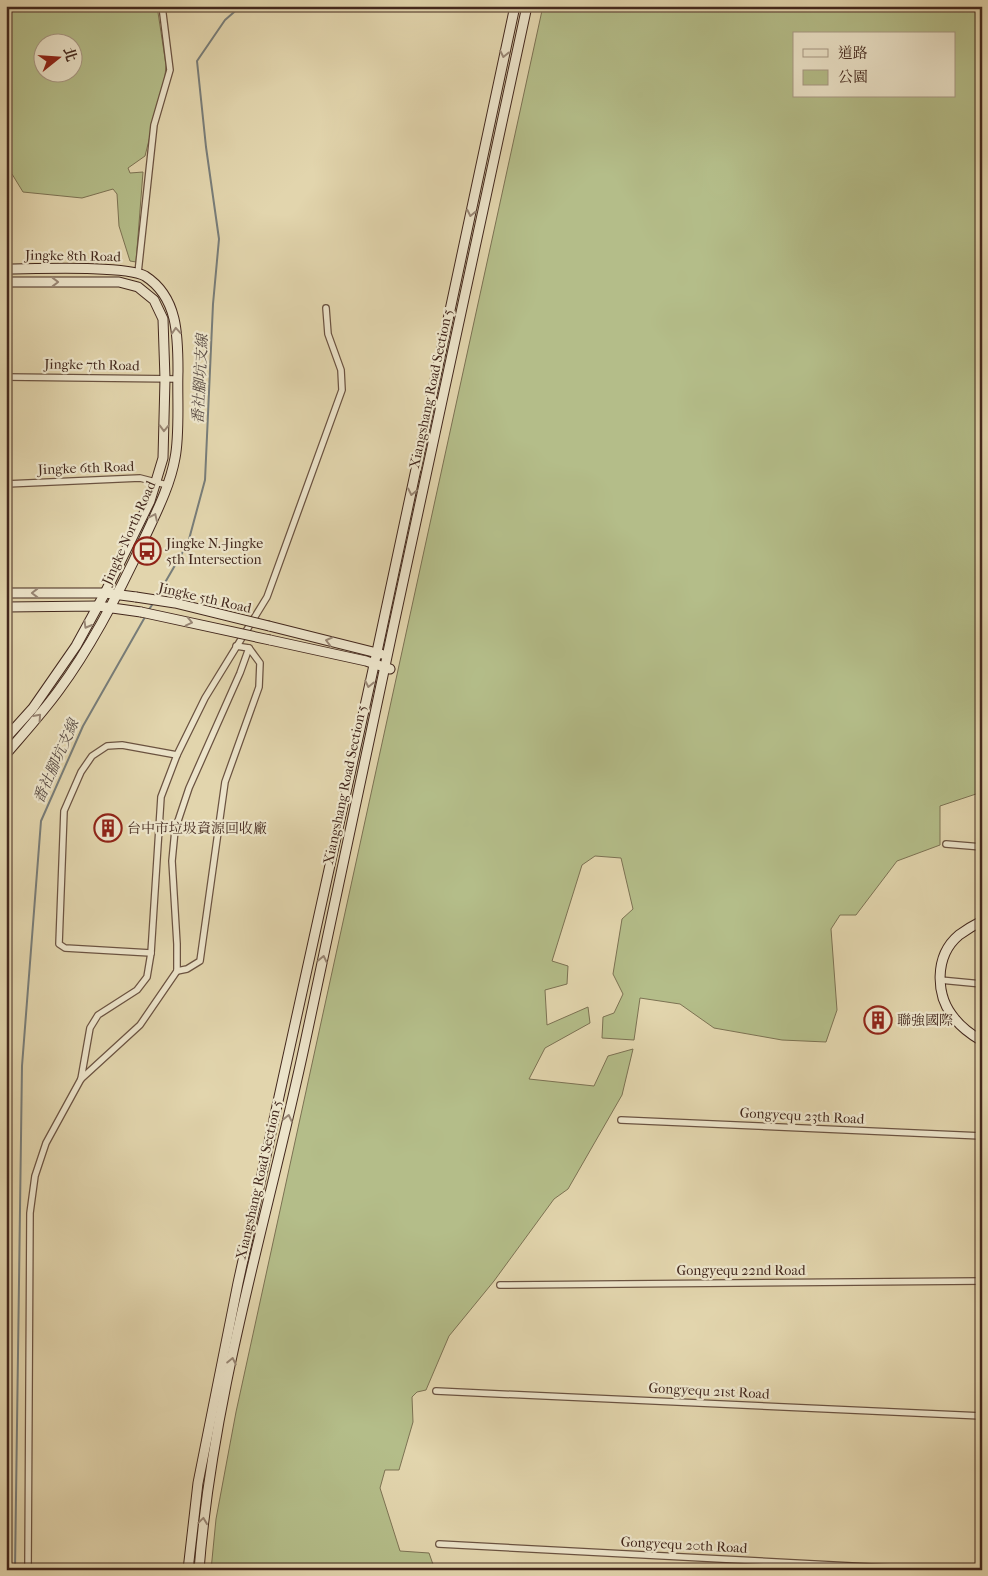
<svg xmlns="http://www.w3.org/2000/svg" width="988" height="1576" viewBox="0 0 988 1576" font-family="'IM FELL French Canon','Noto Serif TC',serif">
<rect width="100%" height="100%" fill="#e2d5ad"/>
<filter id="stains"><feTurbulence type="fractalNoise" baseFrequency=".004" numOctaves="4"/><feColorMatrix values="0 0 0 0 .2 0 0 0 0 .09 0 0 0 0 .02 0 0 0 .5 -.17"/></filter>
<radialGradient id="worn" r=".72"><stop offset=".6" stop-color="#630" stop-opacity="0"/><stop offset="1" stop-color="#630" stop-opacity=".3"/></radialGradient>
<g fill="#b4bd89" stroke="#7c7253" fill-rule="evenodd">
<path d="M6,6H157L166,65L165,76L145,156L128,168L130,173L143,172L136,262L130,261L119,226L117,194L113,189L82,198L23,192L12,174L6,171ZM42,42H72V72H42Z"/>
<path d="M543,6H982V792L940,806V845L897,861L856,915H840L831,929L837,1010L826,1042L782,1040L714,1028L680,1004L640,998L634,1040L602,1038L603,1017L614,1013L623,994L613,974L622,919L633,909L621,858L595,856L582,865L552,961L568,966L567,984L545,990L547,1025L588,1007L590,1023L545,1048L529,1079L594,1086L608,1056L633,1049L622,1095L568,1189L554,1199L494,1281L449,1336L426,1390L417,1392L412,1397L413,1422L399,1470H385L380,1488L400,1551L429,1553L435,1570H211L216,1519L236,1412ZM794,34H954V96H794Z"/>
</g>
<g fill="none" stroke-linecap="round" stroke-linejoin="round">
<g stroke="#787d79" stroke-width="2">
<polyline points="156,598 188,543 205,480 213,304 219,239 206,147 197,61 225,20 241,6"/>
<polyline points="148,611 154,602"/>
<polyline points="15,1570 22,1066 41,821 83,726 145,617"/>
</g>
<g stroke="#6b5341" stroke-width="8">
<g id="street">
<polyline points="138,273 154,125 170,70 162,6"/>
<polyline points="6,377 178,379"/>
<polyline points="6,484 140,478 167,485"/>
<polyline points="946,844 982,847"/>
<polyline points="151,953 65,948 59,944 64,811 81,772 92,756 107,746 122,745 177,755 205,698 267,597 342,390 341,370 328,334 326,308"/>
<polyline points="177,971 187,969 200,961 225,782 259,687 260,663 249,648 236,646"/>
<polyline points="940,980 982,984"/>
<polyline points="81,1079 140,1025 177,971 177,944 172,861 175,830 189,788 240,673 249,648"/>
<polyline points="621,1120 982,1136"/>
<polyline points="500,1285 982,1281"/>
<polyline points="436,1391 982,1416"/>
<polyline points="439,1544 928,1570"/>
<polyline points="28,1570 30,1213 35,1176 46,1143 81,1079 90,1028 98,1015 137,990 147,977 151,953 161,797 177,755"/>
</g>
</g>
<g stroke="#43281d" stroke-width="11">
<g id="secondary">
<path d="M6,269C33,269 126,265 145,276C178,297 178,336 178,371C177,397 180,433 175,458C170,486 156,513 144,539C120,591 93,644 59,690C43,712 24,733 6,754"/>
<polyline points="6,282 119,282 138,287 154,300 163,319 165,379 163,458 150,501 105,593 76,646 33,708 6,738"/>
<polyline points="6,593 105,593 136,597"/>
<polyline points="6,607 98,606 141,612"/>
<polyline points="269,626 381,654"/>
<polyline points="270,640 366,661 390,669"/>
<path d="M982,921C974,925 966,930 959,935C934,956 935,996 955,1019C962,1028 972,1035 982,1041"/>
<polyline points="188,1570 198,1483 238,1283 378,647 515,6"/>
<path d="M199,1570C213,1391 268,1217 305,1043C378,697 452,352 527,6"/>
</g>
</g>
<use href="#street" stroke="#ece4ca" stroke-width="5.5"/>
<use href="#secondary" stroke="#ece4ca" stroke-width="9"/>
<g stroke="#43281d" stroke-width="11" stroke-linecap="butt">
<g id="secondary-bridge">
<polyline points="136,597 175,603 269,626"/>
<polyline points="141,612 270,640"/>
</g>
</g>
<use href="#secondary-bridge" stroke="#ece4ca" stroke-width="9"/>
</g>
<defs><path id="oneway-chevron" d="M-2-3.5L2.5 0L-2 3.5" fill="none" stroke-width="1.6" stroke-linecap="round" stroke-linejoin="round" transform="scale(1.25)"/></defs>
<g stroke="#988674">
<use href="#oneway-chevron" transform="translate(504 54) rotate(102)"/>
<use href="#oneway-chevron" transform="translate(471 213) rotate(102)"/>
<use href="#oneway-chevron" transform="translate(55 282)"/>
<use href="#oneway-chevron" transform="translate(176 331) rotate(-94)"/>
<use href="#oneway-chevron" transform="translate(164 428) rotate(91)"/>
<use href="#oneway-chevron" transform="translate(412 492) rotate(102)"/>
<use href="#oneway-chevron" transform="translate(154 517) rotate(-65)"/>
<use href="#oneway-chevron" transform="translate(35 593) rotate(180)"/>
<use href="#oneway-chevron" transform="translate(189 622) rotate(13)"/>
<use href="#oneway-chevron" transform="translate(87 625) rotate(120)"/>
<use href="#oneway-chevron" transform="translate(329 641) rotate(-166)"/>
<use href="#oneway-chevron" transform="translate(369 684) rotate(102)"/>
<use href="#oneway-chevron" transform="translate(38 717) rotate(-48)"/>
<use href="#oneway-chevron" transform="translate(323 959) rotate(-78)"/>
<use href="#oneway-chevron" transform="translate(288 1118) rotate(-77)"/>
<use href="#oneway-chevron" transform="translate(232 1361) rotate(-78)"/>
<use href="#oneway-chevron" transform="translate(203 1521) rotate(-82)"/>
</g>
<defs>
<g id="bus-ring" transform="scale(1.4375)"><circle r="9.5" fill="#ece4ca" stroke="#8f2418" stroke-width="1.5"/><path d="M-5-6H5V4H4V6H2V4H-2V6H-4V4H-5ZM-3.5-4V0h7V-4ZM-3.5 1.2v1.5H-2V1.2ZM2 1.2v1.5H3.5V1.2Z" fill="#8f2418"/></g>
<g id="building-ring" transform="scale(1.4375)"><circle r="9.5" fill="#ece4ca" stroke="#8f2418" stroke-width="1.5"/><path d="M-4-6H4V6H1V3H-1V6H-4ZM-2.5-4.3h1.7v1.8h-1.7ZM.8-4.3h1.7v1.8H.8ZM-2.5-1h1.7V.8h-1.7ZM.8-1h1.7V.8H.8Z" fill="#8f2418"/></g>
</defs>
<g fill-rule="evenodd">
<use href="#bus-ring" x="147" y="551"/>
<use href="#building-ring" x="108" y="828"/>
<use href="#building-ring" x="878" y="1020"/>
</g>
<g text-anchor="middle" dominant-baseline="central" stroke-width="4.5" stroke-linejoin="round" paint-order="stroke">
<g font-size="14" fill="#43281d" stroke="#ece4ca">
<text transform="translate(73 256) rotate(1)">Jingke 8th Road</text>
<text transform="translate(92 365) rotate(1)">Jingke 7th Road</text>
<text transform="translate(431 389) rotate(-78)">Xiangshang Road Section 5</text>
<text transform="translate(86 468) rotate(-2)">Jingke 6th Road</text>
<text transform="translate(129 533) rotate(-66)">Jingke North Road</text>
<text transform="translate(205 598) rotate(13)">Jingke 5th Road</text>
<text transform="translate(345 785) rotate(-78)">Xiangshang Road Section 5</text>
<text transform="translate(802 1116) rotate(3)">Gongyequ 23th Road</text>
<text transform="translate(259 1180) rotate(-77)">Xiangshang Road Section 5</text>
<text x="741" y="1270">Gongyequ 22nd Road</text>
<text transform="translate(709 1391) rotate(3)">Gongyequ 21st Road</text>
<text transform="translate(684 1545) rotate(3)">Gongyequ 20th Road</text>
</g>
<g font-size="14" fill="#43281d" stroke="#ece4ca" text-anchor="start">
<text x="166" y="543">Jingke N.-Jingke<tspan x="166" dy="16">5th Intersection</tspan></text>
<text x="127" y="828">台中市垃圾資源回收廠</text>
<text x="897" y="1020">聯強國際</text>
</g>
<g font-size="15" font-style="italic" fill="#594b44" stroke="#ece4ca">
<text transform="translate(200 379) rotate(-87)">番社腳坑支線</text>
<text transform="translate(56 761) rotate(-66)">番社腳坑支線</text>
</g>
</g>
<rect width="988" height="1576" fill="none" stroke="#e2d5ad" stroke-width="25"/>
<rect x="8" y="8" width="973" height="1561" fill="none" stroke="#43281d" stroke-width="2.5"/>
<rect x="12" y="12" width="963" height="1551" fill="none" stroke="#43281d"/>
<rect x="793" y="32" width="162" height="65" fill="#ece4ca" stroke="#a89985"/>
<rect x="803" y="49" width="25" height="8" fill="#ece4ca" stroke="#a89985"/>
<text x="838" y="58" font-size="15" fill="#43281d">道路</text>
<rect x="803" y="70" width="25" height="15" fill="#b4bd89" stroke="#a89985"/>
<text x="838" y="82" font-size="15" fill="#43281d">公園</text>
<g transform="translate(58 58) rotate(73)"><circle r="24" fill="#ece4ca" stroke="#a89985"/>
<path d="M0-4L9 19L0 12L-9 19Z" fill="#8f2418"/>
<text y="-8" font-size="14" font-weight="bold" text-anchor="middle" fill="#43281d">北</text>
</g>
<rect width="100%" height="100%" filter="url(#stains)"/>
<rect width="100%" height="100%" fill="url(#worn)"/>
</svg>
